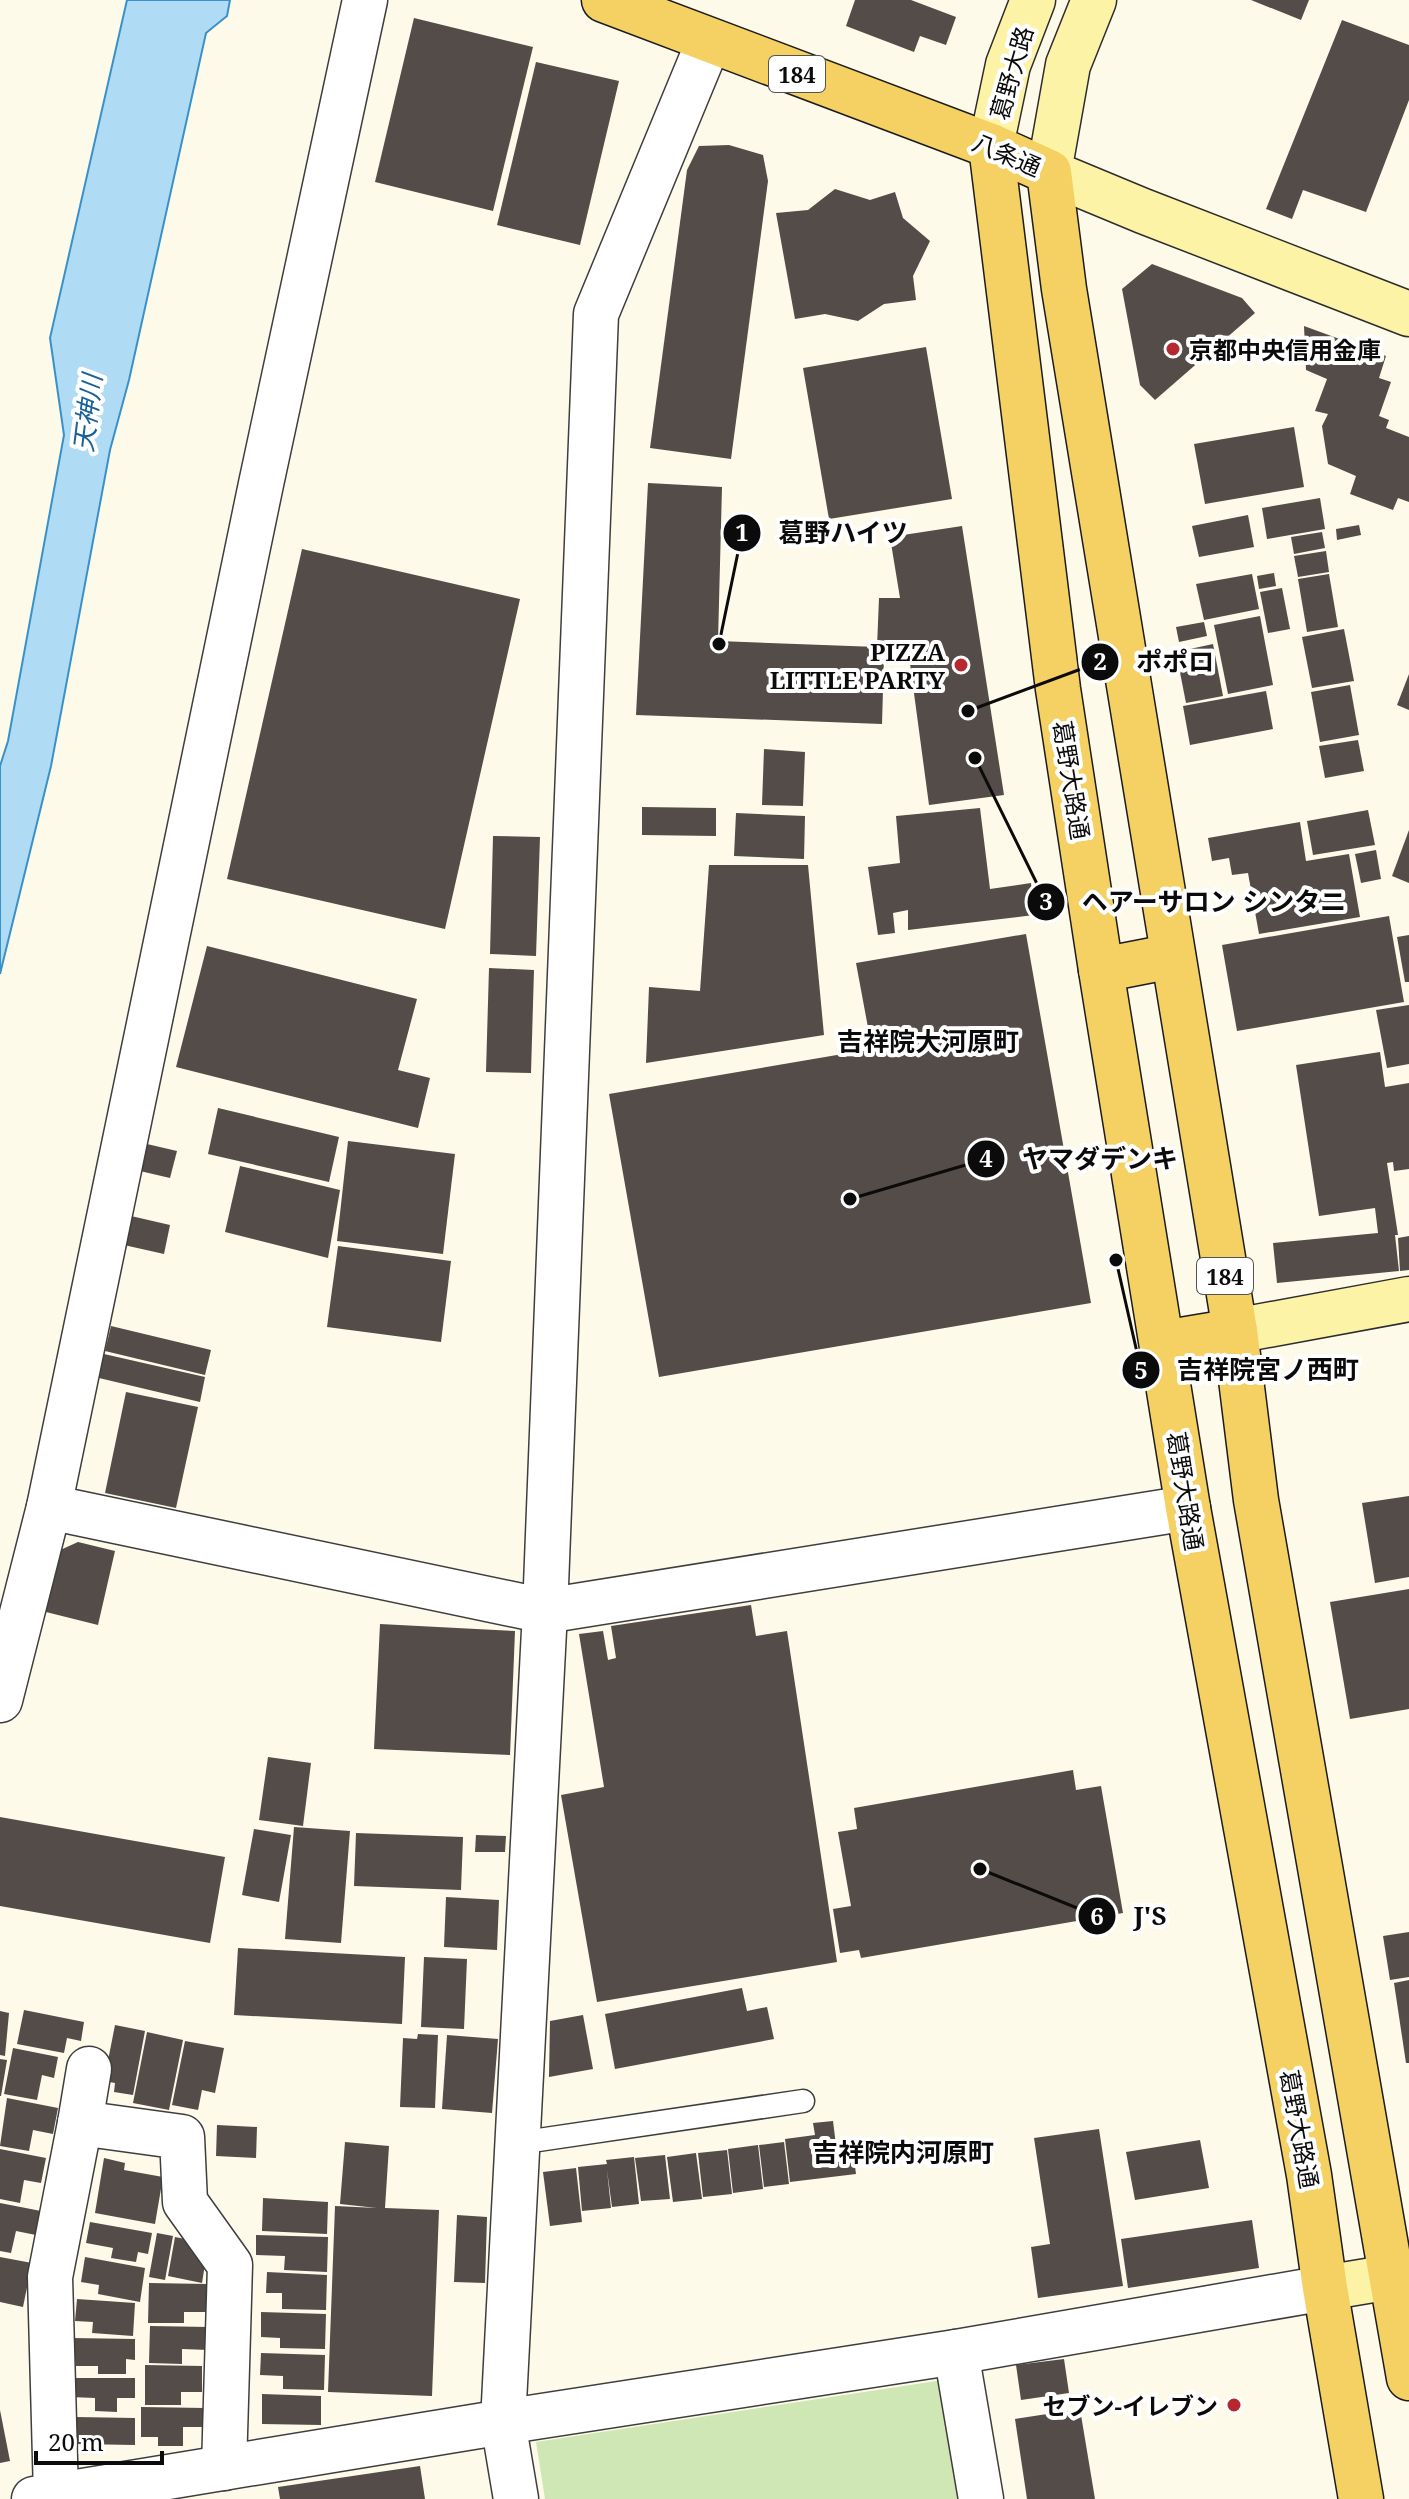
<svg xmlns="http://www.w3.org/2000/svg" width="1409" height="2499" viewBox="0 0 1409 2499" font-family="'Noto Serif','Noto Sans JP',serif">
<rect width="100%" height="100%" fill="#fefae9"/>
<polygon fill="#cfe7b5" points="943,2380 963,2499 545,2499 536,2442"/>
<polygon fill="#b0dbf4" stroke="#3991c9" stroke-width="2" points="127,0 230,0 227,16 206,33 129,380 110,450 51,766 0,974 0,766 8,741 64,435 50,338"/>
<g fill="#534c48">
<polygon points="855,0 911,0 956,17 946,45 920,36 914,52 846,26"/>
<polygon points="1251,0 1309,0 1301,20"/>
<polygon points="414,18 533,47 493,211 375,182"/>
<polygon points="1342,20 1409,45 1409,100 1366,212 1303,190 1292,219 1266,209"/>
<polygon points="536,62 619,81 580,245 497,225"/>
<polygon points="729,145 763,155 768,181 731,459 650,448 687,170 699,146"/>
<polygon points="835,189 870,200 895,192 903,218 930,241 913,276 916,300 884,304 858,321 825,314 795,319 776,213 808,210"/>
<polygon points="1152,264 1242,298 1255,313 1155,400 1140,385 1122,289"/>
<polygon points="1304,326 1386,356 1379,378 1391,382 1379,416 1389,420 1386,428 1409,437 1409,502 1398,498 1393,510 1350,494 1356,476 1328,464 1322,426 1328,414 1315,411 1327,379 1306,370"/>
<polygon points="926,347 952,499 829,519 803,368"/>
<polygon points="1294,427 1304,487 1205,504 1194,444"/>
<polygon points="648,483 722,487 718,641 877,647 879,598 900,598 890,537 962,526 1004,795 929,805 909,656 884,655 882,724 636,715"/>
<polygon points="1320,498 1325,529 1267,539 1262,508"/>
<polygon points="1248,515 1254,547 1199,557 1192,526"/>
<polygon points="1359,525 1361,535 1337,540 1336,529"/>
<polygon points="1322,532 1325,548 1294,554 1291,537"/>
<polygon points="302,549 520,599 445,929 227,879"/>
<polygon points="1326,551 1329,572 1298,577 1294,556"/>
<polygon points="1274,573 1276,586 1259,589 1257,576"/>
<polygon points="1252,574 1259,609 1204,620 1196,584"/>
<polygon points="1329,574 1338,627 1307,632 1298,579"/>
<polygon points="1282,588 1290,629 1268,633 1260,592"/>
<polygon points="1260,616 1273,685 1228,694 1214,625"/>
<polygon points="1204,622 1207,636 1179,642 1176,627"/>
<polygon points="1344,629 1354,681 1312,688 1302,637"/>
<polygon points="1213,644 1223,696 1186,703 1176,652"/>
<polygon points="1409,674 1409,710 1397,705"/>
<polygon points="1350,685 1359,735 1320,742 1311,692"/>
<polygon points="1266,691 1273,729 1190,745 1183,706"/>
<polygon points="1358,740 1364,771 1325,778 1319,746"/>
<polygon points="764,749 805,752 803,806 762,805"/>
<polygon points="642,807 716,808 716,836 642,835"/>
<polygon points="980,808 990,889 1031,883 1034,915 908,930 908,910 893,913 895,933 878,935 868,867 900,863 896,816"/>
<polygon points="1368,810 1375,845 1313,855 1307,821"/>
<polygon points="736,813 805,816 804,859 734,856"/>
<polygon points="1300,822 1306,861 1349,854 1360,917 1259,934 1248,873 1232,875 1229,858 1212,861 1208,838"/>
<polygon points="1409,830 1409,883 1392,876"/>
<polygon points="493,836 540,837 536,956 490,954"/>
<polygon points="1376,850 1381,879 1361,883 1355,854"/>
<polygon points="709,865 808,865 824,1035 646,1063 649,987 700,991"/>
<polygon points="1389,916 1404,1002 1237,1031 1222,945"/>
<polygon points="1026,934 1091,1303 659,1377 609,1094 872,1049 856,963"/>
<polygon points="1409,935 1409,982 1405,982 1397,937"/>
<polygon points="207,946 417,999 398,1070 430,1078 418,1128 176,1067"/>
<polygon points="489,968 534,970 531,1073 486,1072"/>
<polygon points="1409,1005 1409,1064 1387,1068 1376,1010"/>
<polygon points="1380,1052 1385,1087 1409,1083 1409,1169 1394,1171 1393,1162 1387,1163 1398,1235 1395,1235 1399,1271 1277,1283 1273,1243 1378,1233 1375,1208 1319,1216 1296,1065"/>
<polygon points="218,1108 339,1137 329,1182 208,1154"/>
<polygon points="348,1141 455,1154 443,1254 337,1241"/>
<polygon points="147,1144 177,1151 170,1178 140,1171"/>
<polygon points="240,1166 340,1190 328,1258 225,1232"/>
<polygon points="131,1216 170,1225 164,1254 124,1245"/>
<polygon points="1409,1236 1409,1270 1400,1271 1398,1238"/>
<polygon points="338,1246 451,1261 441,1342 327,1327"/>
<polygon points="111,1326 211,1350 205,1375 105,1351"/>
<polygon points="104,1354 205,1377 200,1402 99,1378"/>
<polygon points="126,1392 198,1407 176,1508 105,1493"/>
<polygon points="1409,1496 1409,1577 1375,1583 1362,1503"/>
<polygon points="78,1542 115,1551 98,1625 42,1611 58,1551"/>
<polygon points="1409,1589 1409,1709 1350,1719 1330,1602"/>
<polygon points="751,1605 756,1636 787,1631 837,1962 597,2002 561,1795 604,1787 579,1634 603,1631 608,1660 616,1658 611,1626"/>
<polygon points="380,1624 515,1631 510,1755 374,1749"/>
<polygon points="268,1757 311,1763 303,1826 259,1820"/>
<polygon points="1073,1770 1076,1790 1101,1786 1123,1913 861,1958 859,1950 840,1953 833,1909 851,1906 838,1832 857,1829 854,1808"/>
<polygon points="0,1817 225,1857 210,1943 0,1906"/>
<polygon points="294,1827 350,1831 341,1943 285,1939"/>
<polygon points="254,1829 291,1835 279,1902 242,1895"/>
<polygon points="356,1833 463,1837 461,1890 354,1886"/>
<polygon points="476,1835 506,1836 505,1852 475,1852"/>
<polygon points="446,1897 499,1900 497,1950 444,1947"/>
<polygon points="1409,1932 1409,1977 1390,1980 1383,1936"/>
<polygon points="238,1948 405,1957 402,2024 234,2015"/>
<polygon points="424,1957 467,1959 464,2029 421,2027"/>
<polygon points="1409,1980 1409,2063 1406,2063 1394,1983"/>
<polygon points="742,1988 747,2011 767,2007 774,2039 615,2069 605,2014"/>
<polygon points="24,2010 84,2022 81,2041 67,2038 64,2053 17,2044"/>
<polygon points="0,2011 9,2013 5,2056 0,2055"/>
<polygon points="583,2015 593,2069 549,2077 550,2021"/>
<polygon points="115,2025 145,2031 133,2095 114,2092 115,2083 104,2081"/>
<polygon points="147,2032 183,2040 169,2110 133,2103"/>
<polygon points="418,2034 438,2035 435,2108 400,2107 403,2038 417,2039"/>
<polygon points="447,2035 498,2039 492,2113 442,2109"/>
<polygon points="185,2041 224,2048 215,2093 202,2090 198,2110 172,2105"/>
<polygon points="13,2048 58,2057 54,2078 42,2075 37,2100 4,2094"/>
<polygon points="0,2059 7,2060 1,2096 0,2096"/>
<polygon points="7,2098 58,2108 53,2134 33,2130 29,2151 0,2146"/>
<polygon points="833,2121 837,2153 853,2151 856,2174 790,2182 785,2139 815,2135 813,2123"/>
<polygon points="217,2125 257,2127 256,2158 216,2156"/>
<polygon points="1099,2129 1123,2286 1038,2298 1031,2247 1050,2244 1034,2138"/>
<polygon points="1200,2140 1209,2188 1135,2200 1126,2152"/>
<polygon points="345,2142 389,2146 385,2208 439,2210 432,2396 328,2392 335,2206 377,2208 340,2204"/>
<polygon points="784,2142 789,2184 764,2187 759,2145"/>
<polygon points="758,2145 763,2189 733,2193 728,2149"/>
<polygon points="0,2149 46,2158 41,2183 24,2180 20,2203 0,2199"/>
<polygon points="727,2150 732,2194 703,2197 698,2153"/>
<polygon points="696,2153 702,2199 673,2202 667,2157"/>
<polygon points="665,2155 670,2199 641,2201 635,2158"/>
<polygon points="634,2157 639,2204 612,2207 607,2170 611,2208 582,2211 578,2167 607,2164 606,2160"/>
<polygon points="104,2158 125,2163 124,2170 163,2177 155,2224 95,2213"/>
<polygon points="576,2168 582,2222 550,2226 543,2172"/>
<polygon points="263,2198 328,2202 327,2234 262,2231"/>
<polygon points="0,2203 41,2211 36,2235 16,2231 11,2253 0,2251"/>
<polygon points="457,2215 487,2217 485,2283 454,2282"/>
<polygon points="1252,2220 1259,2268 1128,2288 1121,2239"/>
<polygon points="90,2222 152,2233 148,2254 138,2252 136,2262 111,2258 113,2248 86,2243"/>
<polygon points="157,2233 173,2236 165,2280 149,2277"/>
<polygon points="256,2235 328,2237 327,2272 284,2270 285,2256 256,2255"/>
<polygon points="175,2237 190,2240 205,2264 202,2283 168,2276"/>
<polygon points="0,2257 32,2263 23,2307 0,2302"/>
<polygon points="85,2257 145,2268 140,2302 98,2294 99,2285 81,2282"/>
<polygon points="267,2272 327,2275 326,2310 282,2309 282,2293 266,2293"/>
<polygon points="149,2283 207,2284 207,2312 184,2312 184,2323 148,2323"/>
<polygon points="77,2299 135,2303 133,2336 92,2333 93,2322 75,2321"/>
<polygon points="261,2312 326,2314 325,2349 280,2348 280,2338 261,2337"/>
<polygon points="150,2326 209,2327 209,2350 182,2349 182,2364 149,2363"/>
<polygon points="72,2338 135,2339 135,2360 126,2359 126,2374 98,2374 98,2366 76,2366 75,2359 71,2358"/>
<polygon points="261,2353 325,2355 324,2390 283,2389 283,2376 260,2375"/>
<polygon points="1064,2359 1069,2393 1021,2400 1016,2365"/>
<polygon points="145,2365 202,2366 202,2392 181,2392 181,2405 145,2405"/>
<polygon points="70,2378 135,2378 135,2398 117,2398 117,2412 95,2411 95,2398 70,2397"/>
<polygon points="262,2394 321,2396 321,2425 262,2424"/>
<polygon points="141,2407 205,2408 205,2427 183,2427 183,2446 158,2446 158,2437 141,2437"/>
<polygon points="1080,2409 1095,2499 1027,2499 1015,2419"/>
<polygon points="0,2410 10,2461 0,2463"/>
<polygon points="76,2417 135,2418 135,2445 76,2444"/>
<polygon points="420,2466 425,2499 280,2499 278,2487"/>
</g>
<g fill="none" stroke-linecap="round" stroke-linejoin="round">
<g stroke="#3e3e3e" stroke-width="25">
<polyline id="lane" points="518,2143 803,2101"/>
</g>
<g stroke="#3e3e3e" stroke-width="47">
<g id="street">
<polyline points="49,1507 545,1611 1188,1508"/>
<polyline points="0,1700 49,1507 261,484 365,0"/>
<polyline points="80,2123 89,2069"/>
<polyline points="956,2352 981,2499"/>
<polyline points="56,2495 50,2277 80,2123 182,2137 185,2202 230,2265 224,2468"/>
<polyline points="34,2499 503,2422 956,2352 1325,2288"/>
<polyline points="516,2499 503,2422 545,1611 596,314 709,41"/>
</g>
</g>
<g stroke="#2d2d2d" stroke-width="47">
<g id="secondary">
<polyline points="1094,0 1068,65 1049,172 1143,211 1409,314"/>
<polyline points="991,146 1008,65 1033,0"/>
<polyline points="1235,1331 1409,1299"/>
<polyline points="1325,2288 1409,2274"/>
</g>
</g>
<g stroke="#1c1c1c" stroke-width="47">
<g id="primary">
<polyline points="604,0 991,146 1049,172 1064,289 1235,1331 1256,1500 1409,2378"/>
<polyline points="991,146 1058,689 1101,970 1188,1508 1309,2175 1325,2288 1361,2499"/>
<polyline points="1101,970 1173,956"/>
<polyline points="1163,1343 1235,1331"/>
</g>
</g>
<use href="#lane" stroke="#fff" stroke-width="22"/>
<use href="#street" stroke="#fff" stroke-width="44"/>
<use href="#secondary" stroke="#fdf3a6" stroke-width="44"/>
<use href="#primary" stroke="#f5d063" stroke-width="44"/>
</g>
<g fill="#b6272f" stroke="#fff" stroke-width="3">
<circle cx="1173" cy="349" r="8"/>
<circle cx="961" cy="665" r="8"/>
<circle cx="1234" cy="2405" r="8"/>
</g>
<g text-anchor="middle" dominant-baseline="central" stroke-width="8" stroke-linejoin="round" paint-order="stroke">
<g fill="#fff" stroke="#545454" stroke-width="2">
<rect x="769" y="56" width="56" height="36" rx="6"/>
<rect x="1197" y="1258" width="56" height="36" rx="6"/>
</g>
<g font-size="22" font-weight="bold" fill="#0b0b0b">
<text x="797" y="74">184</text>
<text x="1225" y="1276">184</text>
</g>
<g font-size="24" fill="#0b0b0b" stroke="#fff">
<text transform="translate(1011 73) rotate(-74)">葛野大路</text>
<text transform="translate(1007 154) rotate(23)">八条通</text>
<text transform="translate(1072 780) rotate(81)">葛野大路通</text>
<text transform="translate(1186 1491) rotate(81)">葛野大路通</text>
<text transform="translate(1300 2129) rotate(80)">葛野大路通</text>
</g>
<g font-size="24" font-weight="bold" fill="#0b0b0b" stroke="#fff" text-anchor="end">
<text x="1189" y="349" text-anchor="start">京都中央信用金庫</text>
<text x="945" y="651">PIZZA<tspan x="945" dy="28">LITTLE PARTY</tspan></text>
<text x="1218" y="2405">セブン-イレブン</text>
</g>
<g font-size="26" font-style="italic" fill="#196198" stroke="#fff">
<text transform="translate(87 413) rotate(-83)">天神川</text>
</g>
<g font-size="26" font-weight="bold" fill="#0b0b0b" stroke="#fff">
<text x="928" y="1041">吉祥院大河原町</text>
<text x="903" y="2152">吉祥院内河原町</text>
</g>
</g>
<path fill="none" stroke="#0b0b0b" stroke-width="3" d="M719 644L742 533M968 711L1100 662M975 758L1046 902M850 1199L986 1159M1116 1260L1141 1370M980 1869L1097 1916"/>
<g fill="#0b0b0b" stroke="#fff" stroke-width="3">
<circle cx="719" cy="644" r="8"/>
<circle cx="968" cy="711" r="8"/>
<circle cx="975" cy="758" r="8"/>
<circle cx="850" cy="1199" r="8"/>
<circle cx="1116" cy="1260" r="8"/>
<circle cx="980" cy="1869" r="8"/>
<circle cx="742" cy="533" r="20"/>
<circle cx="1100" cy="662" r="20"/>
<circle cx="1046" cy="902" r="20"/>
<circle cx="986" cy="1159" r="20"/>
<circle cx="1141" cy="1370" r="20"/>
<circle cx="1097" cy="1916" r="20"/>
</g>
<g font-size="24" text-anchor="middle" font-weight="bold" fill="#fff">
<text x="742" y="541">1</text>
<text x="1100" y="670">2</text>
<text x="1046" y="910">3</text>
<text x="986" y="1167">4</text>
<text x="1141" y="1379">5</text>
<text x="1097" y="1925">6</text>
</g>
<g font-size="26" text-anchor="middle" font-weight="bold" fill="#0b0b0b" stroke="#fff" stroke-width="8" stroke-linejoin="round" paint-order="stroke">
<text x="843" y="542">葛野ハイツ</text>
<text x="1175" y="671">ポポロ</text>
<text x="1214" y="911">ヘアーサロン シンタニ</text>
<text x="1100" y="1168">ヤマダデンキ</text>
<text x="1268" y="1379">吉祥院宮ノ西町</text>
<text x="1150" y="1925">J'S</text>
</g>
<path d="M36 2451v12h126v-12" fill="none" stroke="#0b0b0b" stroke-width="4"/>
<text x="48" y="2451" font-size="24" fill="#0b0b0b" stroke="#ffffff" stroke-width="6" paint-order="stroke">20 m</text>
</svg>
